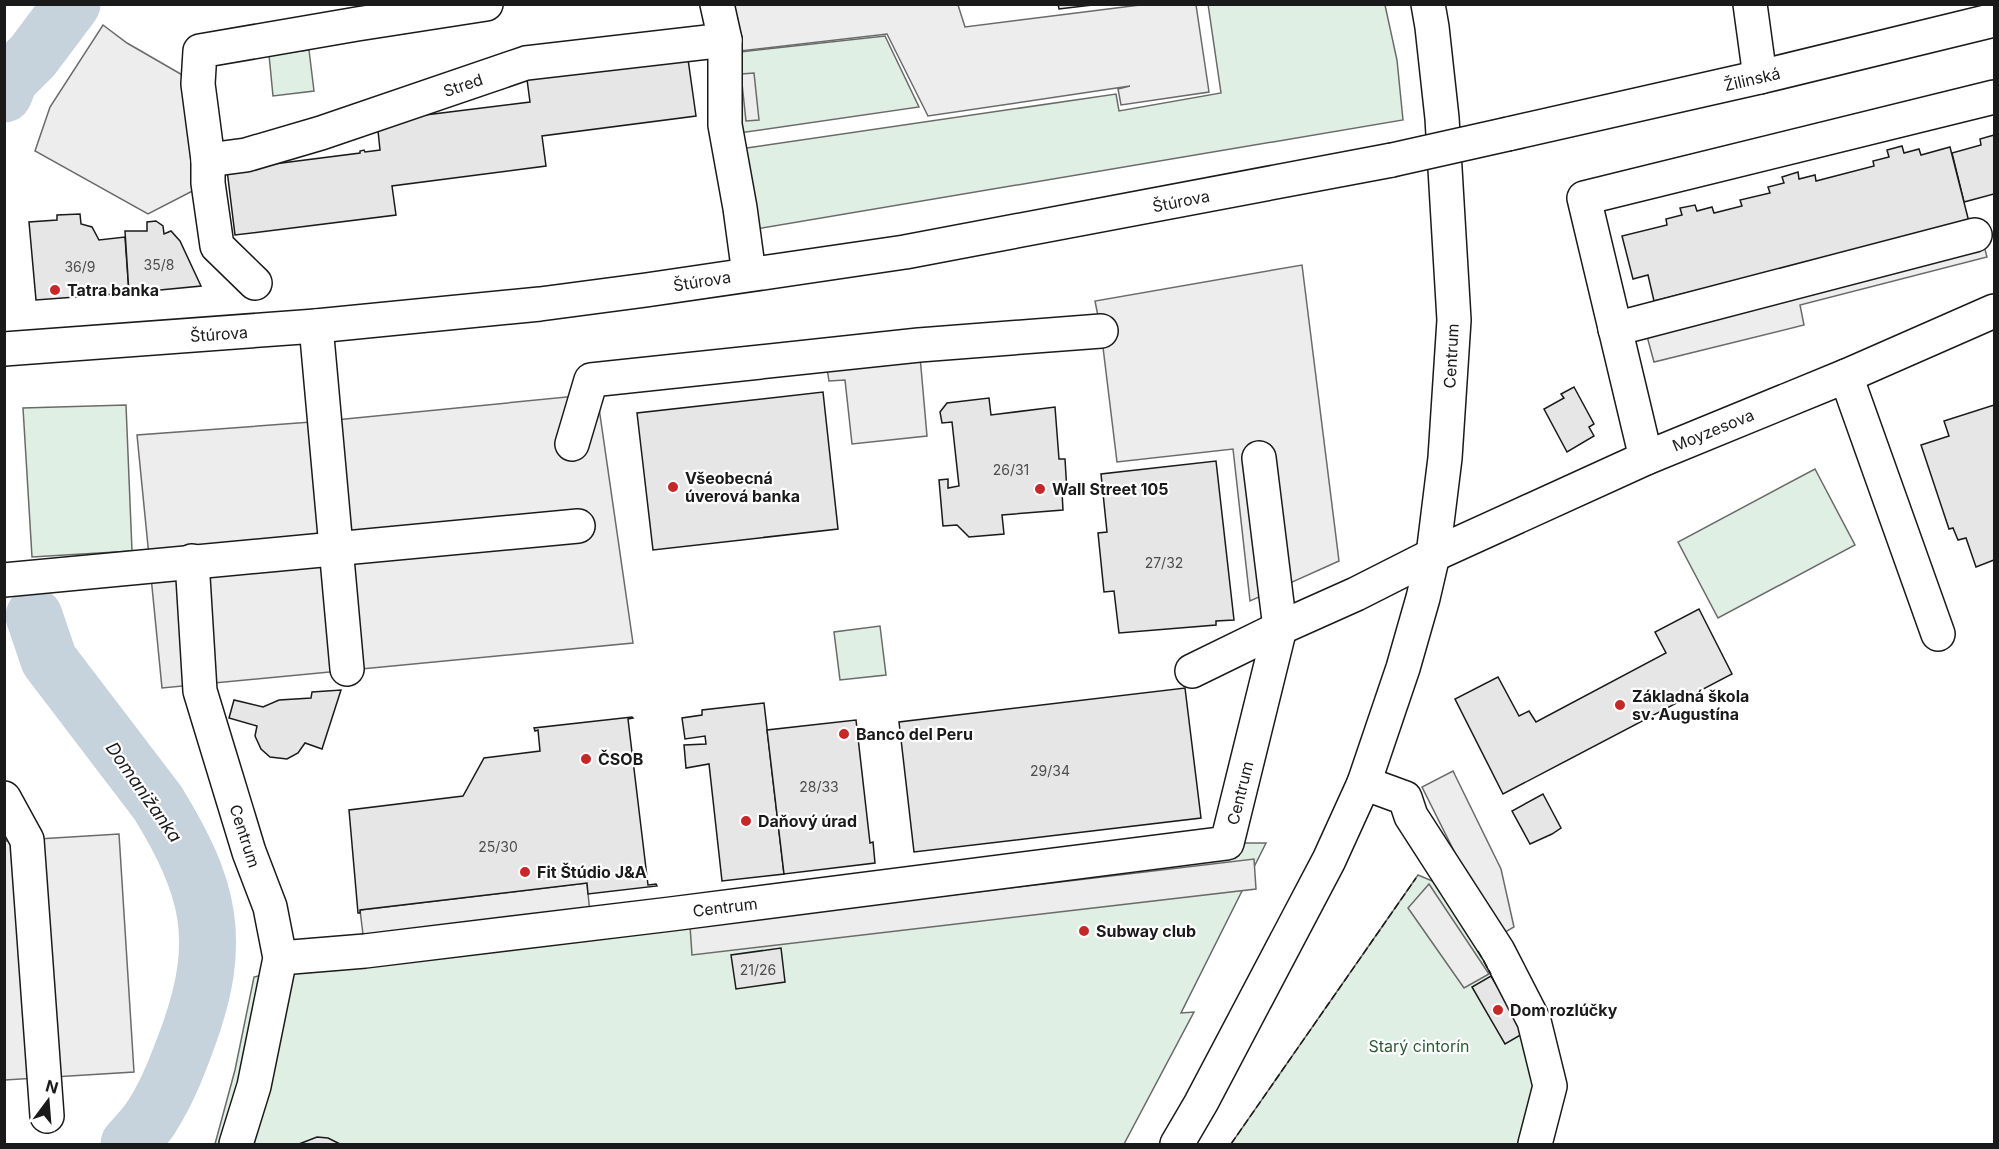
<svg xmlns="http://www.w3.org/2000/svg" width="1999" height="1149" viewBox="0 0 1999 1149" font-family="Inter,sans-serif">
<rect width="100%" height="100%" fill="#fff"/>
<g fill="#e0efe3" stroke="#6a6a6a" stroke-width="1.5">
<polygon points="1208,4 1385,5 1397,60 1403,120 750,230 740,149 1116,94 1119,111 1221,93"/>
<polygon points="885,36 919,107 739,133 731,53"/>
<polygon points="309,50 314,91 273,96 269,55"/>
<polygon points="126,405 132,551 32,557 23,408"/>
<polygon points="1815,469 1855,545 1718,618 1678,542"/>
<polygon points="880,626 886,675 840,680 834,632"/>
<polygon points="1227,843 1266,843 1181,1013 1194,1012 1124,1144 215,1144 235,1070 254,977 365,951"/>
<polygon points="1418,875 1442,885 1524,1032 1545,1144 1231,1144"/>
</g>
<g fill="#ededed" stroke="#6a6a6a" stroke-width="1.5">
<polygon points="723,5 958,5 965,27 1140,5 1196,5 1209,92 1121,105 1118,89 1130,86 928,116 887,34 731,52"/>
<polygon points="103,25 127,43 198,84 208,183 148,214 35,151 50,107"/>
<polygon points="754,73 759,120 746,121 741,74"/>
<polygon points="1981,234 1987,257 1800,305 1804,325 1654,362 1648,340 1647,321"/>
<polygon points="1302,265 1339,561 1250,601 1233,449 1117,462 1101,331 1095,301"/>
<polygon points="919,345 927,436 852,444 845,380 829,381 825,356"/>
<polygon points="597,394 633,643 162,688 137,435 325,421"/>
<polygon points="1453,771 1501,869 1514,927 1497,937 1422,787"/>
<polygon points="119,834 134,1072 5,1080 5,841"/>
<polygon points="1254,859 1256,889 692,955 690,926"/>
<polygon points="587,883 591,924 365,951 360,910"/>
<polygon points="1429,884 1489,974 1464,988 1408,908"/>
</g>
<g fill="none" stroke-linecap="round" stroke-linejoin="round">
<g stroke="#c6d2dc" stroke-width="57">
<polyline points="4,94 10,79 33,56 72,4"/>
<path d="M34,616L49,660L158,803C210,888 223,941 188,1037C178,1064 168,1091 152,1116C146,1126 137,1135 129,1144"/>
</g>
</g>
<g fill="#e6e6e6" stroke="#1a1a1a" stroke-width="1.5">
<polygon points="1058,4 1092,4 1092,5 1059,9"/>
<polygon points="687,52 696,116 542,136 546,166 392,186 396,215 235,235 227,170 360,153 360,151 364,150 365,152 380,150 377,121 530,102 526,72"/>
<polygon points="1994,135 1994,194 1964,202 1952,153 1981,145 1980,139"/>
<polygon points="1902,146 1904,153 1919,149 1921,155 1950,147 1969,222 1654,301 1648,275 1633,279 1622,236 1667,225 1666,219 1682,215 1680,208 1695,205 1697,211 1712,207 1714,213 1742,206 1740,200 1770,193 1768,187 1784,183 1782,177 1798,172 1799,179 1815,175 1816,181 1874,166 1873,161 1889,157 1887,150"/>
<polygon points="80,214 81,224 92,227 99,240 125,237 129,293 36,300 29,222 57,220 57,215"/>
<polygon points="156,221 163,226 164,234 171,231 180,241 201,286 129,293 125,231 147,231 147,222"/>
<polygon points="1574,387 1594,424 1589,427 1594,436 1567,452 1544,409 1564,398 1561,394"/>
<polygon points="823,392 838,529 653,550 637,413"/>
<polygon points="989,398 991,415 1055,407 1059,459 1065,459 1067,492 1062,492 1063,510 1002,515 1004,534 969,537 957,525 943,526 939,480 948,479 948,488 959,486 952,422 942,423 940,412 947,403"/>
<polygon points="1994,405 1994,560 1976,567 1966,538 1958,540 1953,528 1949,529 1921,445 1949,436 1944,421"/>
<polygon points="1216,461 1234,620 1216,621 1216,625 1119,633 1114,591 1104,592 1098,533 1107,532 1101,474"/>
<polygon points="1699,609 1732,674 1503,794 1455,699 1498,677 1519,716 1529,711 1536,722 1666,653 1655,632"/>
<polygon points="1185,688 1201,818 914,852 899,722"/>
<polygon points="341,690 322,749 305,743 298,753 287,759 270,757 261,749 255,736 257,726 229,718 234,700 263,707 279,700 311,698 312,692"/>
<polygon points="764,703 784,874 722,881 709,764 686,768 684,745 706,744 705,736 685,739 682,718 702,715 702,710"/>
<polygon points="632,717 633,718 628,719 648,885 656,884 657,886 588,894 587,883 360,910 360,913 358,913 349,810 463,796 484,758 540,751 538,730 535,731 534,728"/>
<polygon points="856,720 870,843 873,842 875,863 784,874 767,730"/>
<polygon points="1543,794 1561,828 1552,834 1530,844 1512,811"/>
<polygon points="781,948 785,982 736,989 731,955"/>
<polygon points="1491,976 1524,1033 1505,1044 1472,987"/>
<polygon points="317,1137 328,1138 340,1144 299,1144"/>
</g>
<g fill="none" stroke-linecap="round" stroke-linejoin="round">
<g stroke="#1a1a1a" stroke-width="36">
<g id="minor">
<polyline points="486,4 357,24 200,51 198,84 208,160 246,155 321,133 526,63 725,40"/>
<polyline points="717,4 725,40 725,125 740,208 749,274"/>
<polyline points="1750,4 1760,77"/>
<polyline points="208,160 208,183 217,246 255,283"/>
<polyline points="316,326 347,669"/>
<polyline points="1615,329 1975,235"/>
<polyline points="1846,376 1938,634"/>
<polyline points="572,444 591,380 919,345 1101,331"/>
<polyline points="1646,458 1584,198 1994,97"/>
<polyline points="192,561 200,691 249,852 270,907 280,958 254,1086 236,1144"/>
<polyline points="4,580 578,526"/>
<polyline points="1192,671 1280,628 1356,594 1433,555 1646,458 1846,376 1994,311"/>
<polyline points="1364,783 1405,798 1411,816 1498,951 1534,1021 1550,1086 1535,1144"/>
<polyline points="4,798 27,840 47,1116"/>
<polyline points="280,958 365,951 671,914 1227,843 1280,628 1259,458"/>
<polyline points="1177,1144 1201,1103 1329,860 1364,783 1403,668 1423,598 1433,555 1445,458 1454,320 1442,118 1432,27 1428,4"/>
</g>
</g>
<g stroke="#1a1a1a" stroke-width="36">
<g id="major">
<polyline points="1508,134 1760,77 1994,20"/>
<polyline points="4,349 316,326 540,304 646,290 905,252 1392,160"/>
</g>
</g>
<use href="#minor" stroke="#fff" stroke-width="33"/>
<use href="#major" stroke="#fff" stroke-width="33"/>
<g stroke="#1a1a1a" stroke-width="36" stroke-linecap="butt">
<polyline id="major-bridge" points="1392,160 1508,134"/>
</g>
<use href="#major-bridge" stroke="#fff" stroke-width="33"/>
<g stroke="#1a1a1a" stroke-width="1.5" stroke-dasharray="8 3" stroke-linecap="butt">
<polyline points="1478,951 1491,974"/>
<polyline points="1231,1144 1416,878"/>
</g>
</g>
<g fill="#c62828" stroke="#fff" stroke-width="2">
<circle cx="55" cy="290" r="6"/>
<circle cx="673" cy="487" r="6"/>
<circle cx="1040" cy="489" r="6"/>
<circle cx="1620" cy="705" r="6"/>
<circle cx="844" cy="734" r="6"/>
<circle cx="586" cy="759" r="6"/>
<circle cx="746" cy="821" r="6"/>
<circle cx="525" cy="872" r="6"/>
<circle cx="1084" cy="931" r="6"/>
<circle cx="1498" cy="1010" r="6"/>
</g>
<g text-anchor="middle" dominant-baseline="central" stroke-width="4.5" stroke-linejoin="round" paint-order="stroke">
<g font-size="14" fill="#4d4d4d">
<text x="159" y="264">35/8</text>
<text x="80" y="266">36/9</text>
<text x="1011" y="469">26/31</text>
<text x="1164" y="562">27/32</text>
<text x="1050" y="770">29/34</text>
<text x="819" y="786">28/33</text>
<text x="498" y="846">25/30</text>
<text x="758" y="969">21/26</text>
</g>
<g font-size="16" fill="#1a1a1a" stroke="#fff">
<text transform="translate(1752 79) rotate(-13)">Žilinská</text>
<text transform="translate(463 85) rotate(-19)">Stred</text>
<text transform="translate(1181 201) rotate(-11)">Štúrova</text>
<text transform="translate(702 281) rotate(-9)">Štúrova</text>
<text transform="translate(219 334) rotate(-4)">Štúrova</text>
<text transform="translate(1451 356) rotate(-87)">Centrum</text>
<text transform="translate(1713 430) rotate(-22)">Moyzesova</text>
<text transform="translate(1240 793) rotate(-76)">Centrum</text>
<text transform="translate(245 836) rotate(72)">Centrum</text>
<text transform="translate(725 907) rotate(-7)">Centrum</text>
</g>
<g font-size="16" font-weight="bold" fill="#1a1a1a" stroke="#fff" text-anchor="start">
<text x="67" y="290">Tatra banka</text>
<text x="685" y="478">Všeobecná<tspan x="685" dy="18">úverová banka</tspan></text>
<text x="1052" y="489">Wall Street 105</text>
<text x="1632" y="696">Základná škola<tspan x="1632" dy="18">sv. Augustína</tspan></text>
<text x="856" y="734">Banco del Peru</text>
<text x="598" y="759">ČSOB</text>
<text x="758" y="821">Daňový úrad</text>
<text x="537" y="872">Fit Štúdio J&amp;A</text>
<text x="1096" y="931">Subway club</text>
<text x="1510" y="1010">Dom rozlúčky</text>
</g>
<g font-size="16" fill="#2b5a34" stroke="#fff">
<text x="1419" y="1046">Starý cintorín</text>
</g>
<g font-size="18" font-style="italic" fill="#1a1a1a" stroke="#fff">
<text transform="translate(144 792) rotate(55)">Domanižanka</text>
</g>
</g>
<rect width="1999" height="1149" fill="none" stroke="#1a1a1a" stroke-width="12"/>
<g transform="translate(48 1101) rotate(16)" stroke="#ffffff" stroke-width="4.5" paint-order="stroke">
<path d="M0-4.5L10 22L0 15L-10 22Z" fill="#1a1a1a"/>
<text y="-9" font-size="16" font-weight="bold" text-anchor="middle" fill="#1a1a1a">N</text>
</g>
</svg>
